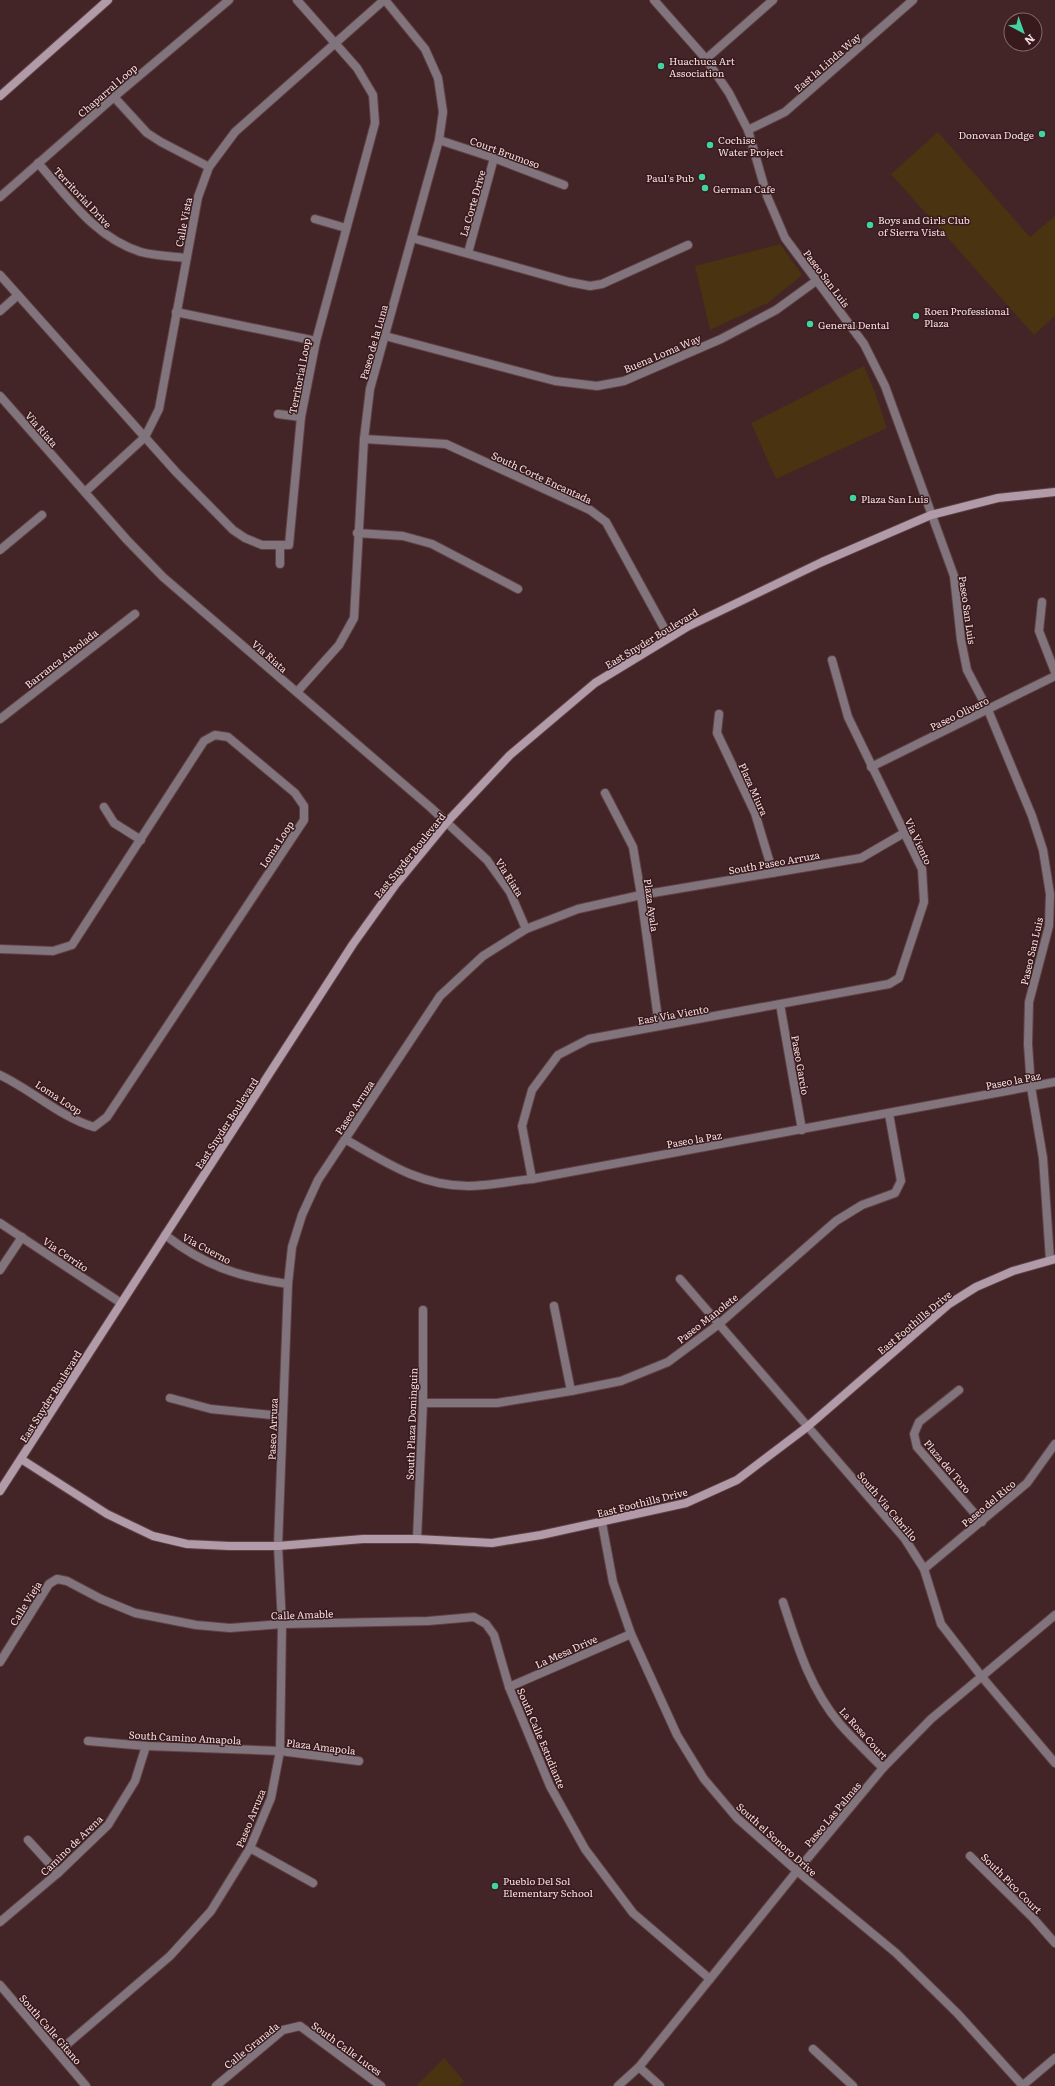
<svg xmlns="http://www.w3.org/2000/svg" width="1055" height="2086" viewBox="0 0 1055 2086" font-family="Literata,serif">
<rect width="100%" height="100%" fill="#432427"/>
<g fill="#4a3311">
<polygon points="938,132 1030,237 1055,216 1055,316 1034,335 891,174"/>
<polygon points="780,244 802,275 768,303 710,330 695,266"/>
<polygon points="864,366 875,392 887,428 776,479 751,423"/>
<polygon points="444,2058 464,2081 459,2086 416,2086"/>
</g>
<g fill="none" stroke-linecap="round" stroke-linejoin="round">
<g stroke="#5f4245" stroke-width="10">
<g id="street">
<polyline points="654,0 706,59 729,93 748,130 767,196 785,238 864,344 885,386 954,576 961,640 967,670 988,710 1032,816 1043,850 1050,894 1049,926 1029,1002 1028,1044 1031,1087 1043,1158 1050,1260"/>
<polyline points="706,59 773,0"/>
<polyline points="114,97 147,133 161,142 209,167"/>
<polyline points="748,130 785,112 913,0"/>
<polyline points="439,140 494,158 564,185"/>
<path d="M38,163C68,197 95,238 141,252C155,256 171,256 186,258"/>
<polyline points="0,197 114,97 229,0"/>
<polyline points="315,219 346,228"/>
<polyline points="412,238 569,282 590,286 602,284 688,245"/>
<polyline points="468,253 494,158"/>
<polyline points="0,275 176,472 233,530 245,538 262,545 289,545 301,417 316,341 375,123 373,95 357,68 297,0"/>
<polyline points="0,311 18,295"/>
<polyline points="176,312 316,341"/>
<polyline points="385,336 555,381 597,386 624,381 721,339 776,310 816,281"/>
<polyline points="0,396 127,540 163,577 430,807 487,860 510,892 526,929"/>
<polyline points="278,414 301,417"/>
<polyline points="364,439 446,444 590,510 606,522 669,637"/>
<polyline points="85,492 145,437 159,409 198,197 209,167 235,132 384,0"/>
<polyline points="357,533 403,536 432,544 518,589"/>
<polyline points="280,545 280,564"/>
<polyline points="0,550 42,515"/>
<polyline points="1042,602 1039,631 1055,672"/>
<polyline points="297,692 339,645 354,618 364,439 370,389 439,140 443,112 438,78 425,49 385,0"/>
<polyline points="719,714 717,733 755,813 773,873"/>
<polyline points="0,719 135,614"/>
<polyline points="871,767 1055,676"/>
<polyline points="605,793 633,847 641,895 659,1026"/>
<polyline points="104,807 114,823 141,840"/>
<path d="M0,949L53,951L72,945L204,741L215,735L228,737L295,793L304,806V820L107,1117L94,1127C60,1117 32,1090 0,1075"/>
<polyline points="780,1004 802,1130"/>
<path d="M345,1139C385,1162 420,1186 468,1186C489,1186 511,1181 532,1179L1055,1082"/>
<polyline points="532,1179 522,1126 532,1090 558,1055 589,1039 889,984 899,978 924,902 922,869 848,717 832,660"/>
<polyline points="0,1223 121,1303"/>
<path d="M165,1235C205,1266 239,1277 288,1284"/>
<polyline points="0,1270 22,1237"/>
<polyline points="680,1279 905,1539 924,1569 941,1624 982,1677 1055,1763"/>
<polyline points="554,1306 571,1391"/>
<polyline points="959,1390 919,1422 914,1434 917,1447 982,1522"/>
<polyline points="170,1398 211,1409 282,1416"/>
<polyline points="423,1403 497,1403 571,1391 621,1381 668,1362 719,1324 836,1221 862,1205 895,1193 901,1181 889,1114"/>
<polyline points="602,1523 613,1582 631,1634 677,1735 704,1779 737,1818 797,1871 896,1953 958,2014 1023,2086"/>
<polyline points="417,1539 423,1403 423,1310"/>
<polyline points="924,1569 1027,1483 1055,1444"/>
<path d="M783,1602C797,1645 810,1689 840,1724C853,1739 868,1753 883,1768"/>
<polyline points="0,1662 49,1584 57,1579 67,1581 101,1599 135,1613 196,1625 230,1628 282,1624 428,1621 474,1617 486,1624 494,1635 509,1687 550,1786 585,1849 633,1913 710,1979"/>
<polyline points="509,1687 631,1634"/>
<polyline points="88,1741 146,1746 280,1751 359,1761"/>
<polyline points="28,1840 58,1873"/>
<polyline points="250,1848 313,1883"/>
<polyline points="970,1856 1033,1918 1055,1943"/>
<polyline points="0,1922 58,1873 108,1825 135,1781 146,1746"/>
<polyline points="0,1985 86,2086"/>
<polyline points="813,2049 853,2086"/>
<polyline points="58,2052 170,1956 211,1911 250,1848 271,1798 280,1751 282,1624 278,1546 288,1284 292,1247 302,1215 318,1180 440,996 483,956 526,929 578,909 641,895 861,858 904,833"/>
<polyline points="639,2067 660,2086"/>
<polyline points="216,2086 283,2030 300,2026 381,2086"/>
<polyline points="618,2086 639,2067 797,1871 883,1768 931,1719 1055,1615"/>
<polyline points="1022,2086 1055,2058"/>
</g>
</g>
<g stroke="#5f4245" stroke-width="10">
<g id="secondary">
<polyline points="0,96 108,0"/>
<polyline points="21,1459 107,1514 153,1536 187,1544 229,1546 278,1546 363,1539 417,1539 492,1543 541,1535 686,1503 737,1480 807,1427 949,1304 976,1287 1013,1271 1055,1259"/>
<polyline points="0,1491 353,944 396,884 447,822 510,755 595,683 687,627 822,562 931,515 998,498 1055,492"/>
</g>
</g>
<use href="#street" stroke="#82747c" stroke-width="8"/>
<use href="#secondary" stroke="#b29ba8" stroke-width="8"/>
</g>
<g fill="#41d4a1" stroke="#381a1d" stroke-width="1.5">
<circle cx="661" cy="66" r="4"/>
<circle cx="1042" cy="134" r="4"/>
<circle cx="710" cy="145" r="4"/>
<circle cx="702" cy="177" r="4"/>
<circle cx="705" cy="188" r="4"/>
<circle cx="870" cy="225" r="4"/>
<circle cx="916" cy="316" r="4"/>
<circle cx="810" cy="324" r="4"/>
<circle cx="853" cy="498" r="4"/>
<circle cx="495" cy="1886" r="4"/>
</g>
<g text-anchor="middle" dominant-baseline="central" stroke-width="3" stroke-linejoin="round" paint-order="stroke">
<g font-size="10" fill="#f5dfe0" stroke="#381a1d" text-anchor="start">
<text x="669" y="60">Huachuca Art<tspan x="669" dy="12">Association</tspan></text>
<text x="1034" y="134" text-anchor="end">Donovan Dodge</text>
<text x="718" y="139">Cochise<tspan x="718" dy="12">Water Project</tspan></text>
<text x="694" y="177" text-anchor="end">Paul's Pub</text>
<text x="713" y="188">German Cafe</text>
<text x="878" y="219">Boys and Girls Club<tspan x="878" dy="12">of Sierra Vista</tspan></text>
<text x="924" y="310">Roen Professional<tspan x="924" dy="12">Plaza</tspan></text>
<text x="818" y="324">General Dental</text>
<text x="861" y="498">Plaza San Luis</text>
<text x="503" y="1880">Pueblo Del Sol<tspan x="503" dy="12">Elementary School</tspan></text>
</g>
<g font-size="10" fill="#f5dfe0" stroke="#381a1d">
<text transform="translate(827 62) rotate(-41)">East la Linda Way</text>
<text transform="translate(107 90) rotate(-41)">Chaparral Loop</text>
<text transform="translate(505 152) rotate(20)">Court Brumoso</text>
<text transform="translate(83 197) rotate(47)">Territorial Drive</text>
<text transform="translate(472 203) rotate(-74)">La Corte Drive</text>
<text transform="translate(183 222) rotate(-79)">Calle Vista</text>
<text transform="translate(827 278) rotate(53)">Paseo San Luis</text>
<text transform="translate(373 342) rotate(-74)">Paseo de la Luna</text>
<text transform="translate(662 353) rotate(-23)">Buena Loma Way</text>
<text transform="translate(299 376) rotate(-79)">Territorial Loop</text>
<text transform="translate(42 429) rotate(49)">Via Riata</text>
<text transform="translate(542 477) rotate(25)">South Corte Encantada</text>
<text transform="translate(968 610) rotate(82)">Paseo San Luis</text>
<text transform="translate(651 638) rotate(-31)">East Snyder Boulevard</text>
<text transform="translate(270 656) rotate(41)">Via Riata</text>
<text transform="translate(61 658) rotate(-38)">Barranca Arbolada</text>
<text transform="translate(959 713) rotate(-26)">Paseo Olivero</text>
<text transform="translate(754 789) rotate(66)">Plaza Miura</text>
<text transform="translate(919 841) rotate(65)">Via Viento</text>
<text transform="translate(276 844) rotate(-57)">Loma Loop</text>
<text transform="translate(409 855) rotate(-51)">East Snyder Boulevard</text>
<text transform="translate(774 862) rotate(-10)">South Paseo Arruza</text>
<text transform="translate(510 877) rotate(58)">Via Riata</text>
<text transform="translate(652 905) rotate(82)">Plaza Ayala</text>
<text transform="translate(1031 951) rotate(-77)">Paseo San Luis</text>
<text transform="translate(673 1014) rotate(-10)">East Via Viento</text>
<text transform="translate(801 1065) rotate(80)">Paseo Garcio</text>
<text transform="translate(1013 1080) rotate(-11)">Paseo la Paz</text>
<text transform="translate(59 1097) rotate(33)">Loma Loop</text>
<text transform="translate(354 1107) rotate(-57)">Paseo Arruza</text>
<text transform="translate(226 1123) rotate(-57)">East Snyder Boulevard</text>
<text transform="translate(694 1139) rotate(-10)">Paseo la Paz</text>
<text transform="translate(207 1248) rotate(28)">Via Cuerno</text>
<text transform="translate(66 1254) rotate(34)">Via Cerrito</text>
<text transform="translate(707 1318) rotate(-38)">Paseo Manolete</text>
<text transform="translate(914 1322) rotate(-40)">East Foothills Drive</text>
<text transform="translate(50 1396) rotate(-58)">East Snyder Boulevard</text>
<text transform="translate(411 1424) rotate(-88)">South Plaza Dominguin</text>
<text transform="translate(272 1429) rotate(-88)">Paseo Arruza</text>
<text transform="translate(948 1466) rotate(50)">Plaza del Toro</text>
<text transform="translate(642 1502) rotate(-14)">East Foothills Drive</text>
<text transform="translate(988 1503) rotate(-40)">Paseo del Rico</text>
<text transform="translate(888 1506) rotate(50)">South Via Cabrillo</text>
<text transform="translate(25 1603) rotate(-58)">Calle Vieja</text>
<text transform="translate(302 1614) rotate(-2)">Calle Amable</text>
<text transform="translate(566 1651) rotate(-24)">La Mesa Drive</text>
<text transform="translate(864 1733) rotate(48)">La Rosa Court</text>
<text transform="translate(185 1737) rotate(3)">South Camino Amapola</text>
<text transform="translate(542 1738) rotate(67)">South Calle Estudiante</text>
<text transform="translate(321 1746) rotate(7)">Plaza Amapola</text>
<text transform="translate(832 1814) rotate(-50)">Paseo Las Palmas</text>
<text transform="translate(250 1818) rotate(-68)">Paseo Arruza</text>
<text transform="translate(777 1839) rotate(42)">South el Sonoro Drive</text>
<text transform="translate(71 1845) rotate(-44)">Camino de Arena</text>
<text transform="translate(1012 1883) rotate(45)">South Pico Court</text>
<text transform="translate(51 2029) rotate(49)">South Calle Gitano</text>
<text transform="translate(251 2045) rotate(-39)">Calle Granada</text>
<text transform="translate(347 2048) rotate(36)">South Calle Luces</text>
</g>
</g>
<g transform="translate(1023 32) rotate(139)"><circle r="19" fill="#381a1d" stroke="#84696b"/>
<path d="M0-3L7 15L0 10L-7 15Z" fill="#41d4a1"/>
<text y="-6" font-size="11" font-weight="bold" text-anchor="middle" fill="#f5dfe0">N</text>
</g>
</svg>
